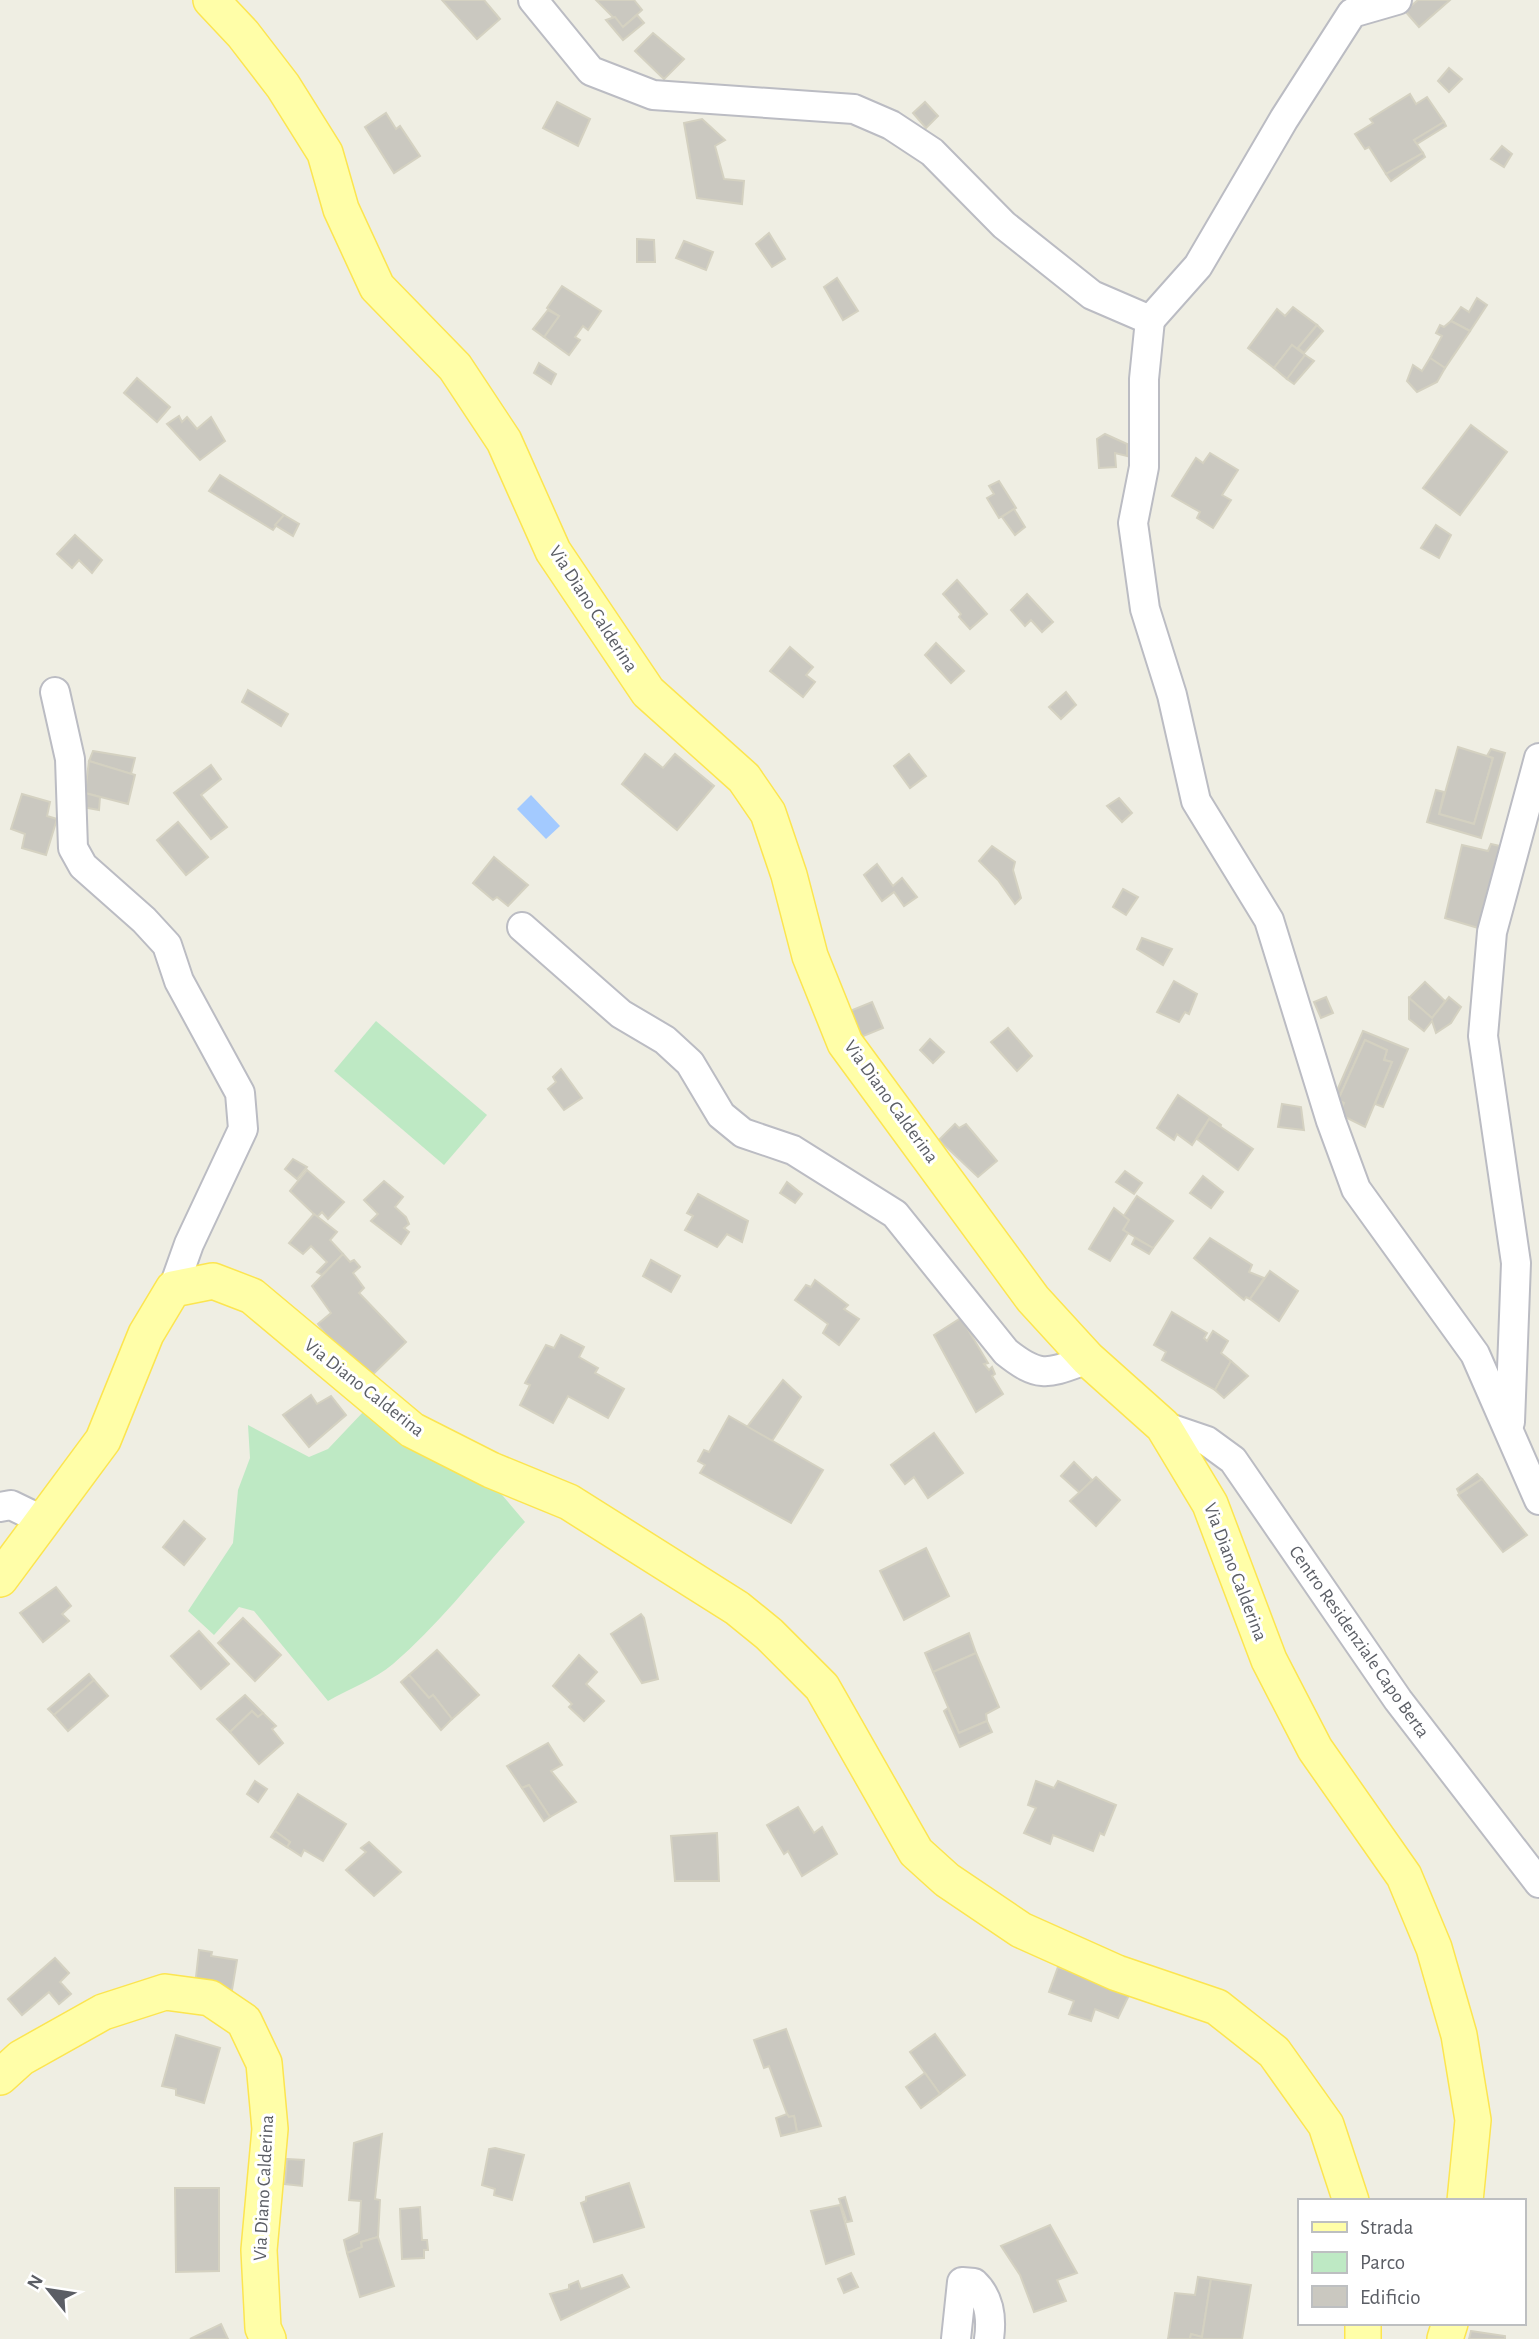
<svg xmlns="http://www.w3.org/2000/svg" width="1539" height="2339" viewBox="0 0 1539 2339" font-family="'Alegreya Sans',sans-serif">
<rect width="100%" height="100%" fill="#efeee3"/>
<g fill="#bee9c4">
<polygon points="376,1021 487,1115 444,1165 334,1071"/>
<path d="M364,1411L491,1482L525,1522C481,1569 443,1621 393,1664C375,1679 349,1689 328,1701L254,1611L239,1607L214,1635L188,1611L233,1543L238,1490L250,1458L248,1425L309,1457L328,1449Z"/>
</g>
<polygon fill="#a3caff" points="531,795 560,826 546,839 517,809"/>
<g fill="#cac8c0" stroke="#d4d1c1" stroke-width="2">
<polygon points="442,0 484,0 500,19 477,39"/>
<polygon points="596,0 634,0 642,10 623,27"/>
<polygon points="1418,0 1450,0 1419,27 1405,11"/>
<polygon points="637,15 644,23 623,40 606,20 615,17 623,27"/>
<polygon points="653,33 684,59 664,79 635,51"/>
<polygon points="1449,68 1462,79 1449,92 1438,81"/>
<polygon points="1410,94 1416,104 1427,97 1444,122 1414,140 1423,153 1386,174 1369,147 1365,149 1355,134 1373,123 1370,119"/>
<polygon points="557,102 590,119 578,146 543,128"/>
<polygon points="925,102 938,116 926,128 913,113"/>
<polygon points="386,113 396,129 400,126 420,156 394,173 365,127"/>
<polygon points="702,119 725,140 715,146 724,179 744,181 742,204 697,198 684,123"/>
<polygon points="1444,122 1446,126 1417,144 1414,140"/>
<polygon points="1502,146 1512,154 1504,167 1491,159"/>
<polygon points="1423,153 1425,157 1391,181 1386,174"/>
<polygon points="769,233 785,259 772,267 756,244"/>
<polygon points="637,239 654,240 655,262 637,262"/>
<polygon points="684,241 713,252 706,270 676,258"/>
<polygon points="837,278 858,311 843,320 824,287"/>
<polygon points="562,286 601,311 588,330 583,326 575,337 580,340 569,355 544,337 559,316 547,308"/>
<polygon points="1477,298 1487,305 1470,331 1451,321 1461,307 1469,312"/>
<polygon points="1293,307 1317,325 1297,349 1292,345 1274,368 1248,348 1277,309 1285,316"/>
<polygon points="548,310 559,316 544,337 533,329"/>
<polygon points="1451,321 1470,331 1445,368 1430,358 1442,336 1436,333 1440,325 1444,327"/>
<polygon points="1317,325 1323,331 1304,353 1298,348"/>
<polygon points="1292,345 1305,355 1287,379 1274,368"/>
<polygon points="1305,355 1314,361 1294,384 1287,379"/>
<polygon points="1430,358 1445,368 1437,382 1417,392 1407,381 1413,365 1422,371"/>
<polygon points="539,363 556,374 551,384 534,373"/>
<polygon points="137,378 170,407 157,422 124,393"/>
<polygon points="179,416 182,422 187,417 197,429 211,417 225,441 200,460 167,424"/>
<polygon points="1471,425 1507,452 1460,515 1423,488"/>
<polygon points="1105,434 1127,444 1127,456 1115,453 1116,467 1099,468 1097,439"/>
<polygon points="1210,453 1238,470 1222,495 1231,500 1213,528 1197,518 1200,512 1172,496 1196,458 1203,463"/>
<polygon points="220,475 284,515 273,530 209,491"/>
<polygon points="999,481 1016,508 999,518 987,498 994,494 989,486"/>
<polygon points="1014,509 1025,527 1015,535 1002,517"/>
<polygon points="284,515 299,524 293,536 275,525"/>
<polygon points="1436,525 1451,535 1439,558 1421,548"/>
<polygon points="75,535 102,560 92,573 79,560 72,568 57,554"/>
<polygon points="957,580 987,614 970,629 959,617 961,614 943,594"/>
<polygon points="1027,594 1053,622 1042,632 1031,620 1025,626 1011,610"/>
<polygon points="936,643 964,671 951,683 925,655"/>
<polygon points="790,647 813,667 806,675 815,682 803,697 770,671"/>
<polygon points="248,690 288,714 281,726 242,702"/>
<polygon points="1066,692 1076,705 1061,719 1049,707"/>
<polygon points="1458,747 1493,758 1474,824 1439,814"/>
<polygon points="1491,749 1505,753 1481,838 1427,822 1436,790 1444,792 1439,814 1474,824 1493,758 1487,756"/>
<polygon points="93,751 135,758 131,774 89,761"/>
<polygon points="645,754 663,768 675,754 714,786 677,830 622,784"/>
<polygon points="909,754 926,776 910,788 894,766"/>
<polygon points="89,761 135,775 128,804 85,793"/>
<polygon points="211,765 221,779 201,795 227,827 211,839 174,793"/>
<polygon points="85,793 100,797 99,810 82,807"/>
<polygon points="22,794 50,802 47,816 57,819 46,855 22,848 25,834 11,829"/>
<polygon points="1119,798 1132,813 1122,822 1107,806"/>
<polygon points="178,822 208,857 186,875 157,840"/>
<polygon points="1491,844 1500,846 1478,928 1445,918 1462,845 1488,851"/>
<polygon points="992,846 1015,862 1013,870 1021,898 1015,904 998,880 979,861"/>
<polygon points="494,857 528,885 508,906 497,897 493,900 473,883"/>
<polygon points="877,864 893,886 902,878 917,897 904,906 894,892 882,901 864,875"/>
<polygon points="1123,889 1138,897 1126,915 1113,907"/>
<polygon points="1142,938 1172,949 1163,965 1137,949"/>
<polygon points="1174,981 1197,994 1189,1014 1185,1012 1179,1022 1157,1012"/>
<polygon points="1425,982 1445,1001 1432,1018 1409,998"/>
<polygon points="1326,997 1333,1013 1321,1018 1314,1002"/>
<polygon points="1449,997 1461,1007 1451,1023 1436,1033 1432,1021 1424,1031 1409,1019 1409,998 1432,1018"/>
<polygon points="872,1002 883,1028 861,1037 850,1011"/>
<polygon points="1008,1028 1032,1056 1017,1071 991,1042"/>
<polygon points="1363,1031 1408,1049 1383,1107 1375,1104 1392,1062 1384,1060 1387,1050 1365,1040 1338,1100 1344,1103 1339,1114 1329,1109"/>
<polygon points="930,1039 944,1052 933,1063 920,1050"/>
<polygon points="1365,1040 1387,1050 1384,1060 1392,1062 1365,1127 1339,1114 1344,1103 1338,1100"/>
<polygon points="561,1069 582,1098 564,1110 548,1089 556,1082 553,1077"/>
<polygon points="1178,1095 1221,1125 1220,1128 1209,1119 1192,1145 1177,1134 1174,1140 1157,1128"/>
<polygon points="1282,1104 1301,1107 1304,1130 1278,1127"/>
<polygon points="1209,1119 1253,1149 1238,1170 1197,1139"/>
<polygon points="955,1124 959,1128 966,1124 997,1161 978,1177 939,1140"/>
<polygon points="293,1159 307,1167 297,1179 285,1169"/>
<polygon points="307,1170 344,1202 328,1219 322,1212 317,1217 290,1191"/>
<polygon points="1125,1171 1142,1183 1134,1194 1116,1182"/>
<polygon points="1203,1176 1223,1192 1211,1208 1190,1193"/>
<polygon points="384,1181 403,1197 395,1207 406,1217 409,1224 404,1228 409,1232 401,1244 371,1221 378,1214 364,1200"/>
<polygon points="787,1182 802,1194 795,1203 780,1193"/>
<polygon points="698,1194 748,1221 742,1242 727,1234 717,1247 685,1230 693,1216 687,1213"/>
<polygon points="1137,1196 1173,1221 1153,1248 1123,1230 1129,1220 1123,1217"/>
<polygon points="1114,1208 1129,1220 1123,1230 1128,1233 1110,1261 1089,1249"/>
<polygon points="314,1214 337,1232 330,1240 343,1254 322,1275 317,1272 327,1262 311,1246 303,1254 289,1243"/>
<polygon points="1135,1238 1153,1248 1149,1254 1132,1244"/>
<polygon points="1210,1238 1252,1265 1249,1272 1264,1278 1250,1299 1246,1297 1244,1300 1194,1258"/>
<polygon points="343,1254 350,1262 354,1260 360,1267 353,1273 364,1288 359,1293 406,1342 370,1377 330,1340 318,1324 331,1313 312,1286"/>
<polygon points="651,1260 680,1276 671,1292 643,1276"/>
<polygon points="1270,1271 1298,1291 1279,1321 1250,1299"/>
<polygon points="815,1280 848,1305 844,1309 859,1319 839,1345 823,1333 828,1324 795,1300 806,1285 811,1287"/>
<polygon points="1172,1312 1207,1333 1204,1338 1207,1341 1213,1331 1228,1341 1221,1353 1231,1361 1215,1390 1162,1360 1166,1352 1154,1345"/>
<polygon points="961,1318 988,1363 984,1364 989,1370 992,1367 995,1374 992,1376 1003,1394 976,1412 934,1335"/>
<polygon points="561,1335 584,1347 579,1357 598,1368 595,1373 624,1389 608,1418 568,1396 553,1423 520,1405 530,1385 525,1383 546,1345 554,1348"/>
<polygon points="1231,1361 1248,1376 1224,1398 1215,1390"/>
<polygon points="783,1380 801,1397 772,1441 747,1427"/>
<polygon points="311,1395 317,1404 331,1396 346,1415 309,1447 283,1415"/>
<polygon points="729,1416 823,1470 791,1523 700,1473 705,1465 698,1461 704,1450 709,1452"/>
<polygon points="934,1433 963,1473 928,1498 914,1477 905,1484 891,1465"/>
<polygon points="1074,1462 1092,1480 1080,1493 1061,1476"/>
<polygon points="1477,1474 1482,1479 1459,1493 1457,1489"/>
<polygon points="1096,1477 1120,1500 1096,1526 1070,1501"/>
<polygon points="1482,1479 1527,1535 1503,1552 1458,1495"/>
<polygon points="184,1521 205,1539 184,1565 163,1547"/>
<polygon points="926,1548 949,1596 904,1620 880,1571"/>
<polygon points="56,1587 71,1606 62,1614 69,1621 43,1642 20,1613"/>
<polygon points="641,1614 644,1618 658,1679 642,1683 611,1634"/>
<polygon points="243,1618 281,1655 255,1681 218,1643"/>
<polygon points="199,1631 229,1664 201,1689 171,1656"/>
<polygon points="969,1633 976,1653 933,1672 925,1653"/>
<polygon points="437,1650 479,1695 452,1719 433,1695 429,1698 409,1675"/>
<polygon points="976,1653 999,1707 986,1714 987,1721 959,1733 933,1672"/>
<polygon points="579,1655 597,1672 586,1684 604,1701 584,1721 569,1707 572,1704 553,1686"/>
<polygon points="89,1674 94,1680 54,1715 48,1709"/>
<polygon points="409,1675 429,1698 433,1695 452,1719 441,1730 401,1682"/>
<polygon points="94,1680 108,1696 68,1731 54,1715"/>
<polygon points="245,1695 263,1713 258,1717 252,1711 230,1732 217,1719"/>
<polygon points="948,1708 959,1733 987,1721 992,1732 960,1747 944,1711"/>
<polygon points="252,1711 258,1717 263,1713 276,1726 272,1729 283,1743 259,1764 230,1732"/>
<polygon points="548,1743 562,1765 551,1771 576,1802 550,1817 529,1785 522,1788 507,1766"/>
<polygon points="255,1781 267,1789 258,1802 247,1794"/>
<polygon points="1036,1781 1054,1788 1058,1781 1116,1805 1104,1835 1100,1833 1093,1851 1053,1835 1050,1844 1024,1833 1036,1808 1028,1805"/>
<polygon points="529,1785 550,1817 544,1821 522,1788"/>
<polygon points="298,1794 346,1824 323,1861 304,1850 301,1856 287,1847 290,1842 275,1831"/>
<polygon points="798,1807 814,1833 822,1827 837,1854 802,1876 788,1851 784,1854 767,1825"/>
<polygon points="275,1831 290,1842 287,1847 271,1837"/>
<polygon points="717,1833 719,1881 675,1881 671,1836"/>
<polygon points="369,1842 401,1872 374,1896 346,1870 366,1852 361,1848"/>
<polygon points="199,1950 212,1952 211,1956 237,1960 232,1990 195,1986"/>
<polygon points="55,1958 69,1973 60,1982 71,1994 59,2004 49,1992 22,2015 8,1999"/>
<polygon points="1058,1967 1130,1993 1118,2018 1095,2009 1091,2021 1069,2014 1074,2001 1049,1992"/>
<polygon points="786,2029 821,2126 797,2132 794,2116 789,2117 787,2114 769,2066 764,2068 754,2040"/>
<polygon points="935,2034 965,2075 940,2094 910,2052"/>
<polygon points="176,2035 220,2048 204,2103 176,2095 176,2089 162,2086"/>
<polygon points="925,2073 940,2094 921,2108 906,2087"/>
<polygon points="787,2114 789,2117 794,2116 797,2132 781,2136 776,2118"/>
<polygon points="382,2134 375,2199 380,2200 378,2237 361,2242 362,2247 347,2253 344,2240 359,2233 361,2201 349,2200 354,2143"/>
<polygon points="495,2148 524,2155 512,2200 494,2195 495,2189 482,2185 489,2149"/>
<polygon points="287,2159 304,2160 302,2186 285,2184"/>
<polygon points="629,2183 644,2227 594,2242 581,2203 586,2201 586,2197"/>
<polygon points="175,2188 219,2188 219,2271 176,2272"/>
<polygon points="845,2197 852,2221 847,2222 839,2199"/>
<polygon points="840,2205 854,2254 826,2264 811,2211"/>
<polygon points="420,2207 422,2240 427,2240 428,2250 424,2250 424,2258 402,2259 400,2209"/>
<polygon points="1050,2225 1077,2273 1057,2280 1066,2301 1034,2312 1020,2275 1001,2246"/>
<polygon points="378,2237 394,2286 360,2297 347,2253 362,2247 361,2242"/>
<polygon points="851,2273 858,2287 844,2293 838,2279"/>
<polygon points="622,2275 629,2287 561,2320 550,2294 569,2289 569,2285 578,2281 581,2289"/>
<polygon points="1198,2277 1211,2279 1202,2337 1191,2334 1190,2339 1168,2339 1175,2293 1195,2295"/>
<polygon points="1211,2279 1251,2285 1242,2339 1190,2339 1191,2334 1202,2337"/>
<polygon points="221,2324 228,2339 190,2339"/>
<polygon points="1471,2331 1505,2336 1505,2339 1469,2339"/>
</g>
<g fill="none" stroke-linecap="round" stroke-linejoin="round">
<g stroke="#bbbcc3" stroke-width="32">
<g id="minor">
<polyline points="533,0 591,71 653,95 854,109 891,125 932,152 1004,225 1092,295 1150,320 1144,379 1144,467 1133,523 1145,609 1172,695 1196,801 1269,920 1331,1121 1356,1189 1475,1354 1539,1500"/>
<polyline points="1150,320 1198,266 1284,119 1352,13 1397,0"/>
<polyline points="55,692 70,759 73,848 83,866 144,920 167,945 179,981 240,1093 243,1129 189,1244 173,1289"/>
<path d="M522,927L621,1014L665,1040L690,1063L721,1115L743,1133L793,1150L895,1214L1006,1352C1041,1380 1049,1373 1088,1359"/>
<polyline points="1510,1422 1516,1263 1483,1036 1492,932 1539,758"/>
<polyline points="1163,1426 1207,1441 1233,1460 1398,1700 1539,1883"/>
<polyline points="0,1507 11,1505 44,1521"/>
<path d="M956,2339L962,2282L974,2283C990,2298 992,2318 989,2339"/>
</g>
</g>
<g stroke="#fce550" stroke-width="38">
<g id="major">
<polyline points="211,0 243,34 283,86 325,153 341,209 377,287 455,367 504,441 553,551 648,692 744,778 768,813 789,875 810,956 845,1043 1033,1299 1088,1359 1163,1426 1210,1504 1269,1660 1315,1749 1404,1876 1434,1948 1459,2035 1473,2120 1465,2201"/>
<polyline points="0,1579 103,1440 146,1334 173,1289 213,1281 252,1296 412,1430 491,1470 569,1502 737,1608 769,1634 822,1687 916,1852 947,1880 1021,1930 1117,1973 1217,2007 1274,2052 1326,2125 1351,2201"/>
<polyline points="0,2077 21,2058 103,2012 165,1992 210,1998 244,2021 264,2063 270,2129 259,2250 263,2328 268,2339"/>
<polyline points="1363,2339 1363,2323"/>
<polyline points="1445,2339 1450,2323"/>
</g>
</g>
<use href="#minor" stroke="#fff" stroke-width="28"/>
<use href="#major" stroke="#fffea8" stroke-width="35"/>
</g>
<g text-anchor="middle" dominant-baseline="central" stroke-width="6" stroke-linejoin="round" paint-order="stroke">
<g font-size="19" fill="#5b5e65" stroke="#fff">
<text transform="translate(593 609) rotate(57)">Via Diano Calderina</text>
<text transform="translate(891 1102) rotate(54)">Via Diano Calderina</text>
<text transform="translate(364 1388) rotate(38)">Via Diano Calderina</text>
<text transform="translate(1235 1572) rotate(69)">Via Diano Calderina</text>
<text transform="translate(1359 1642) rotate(55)">Centro Residenziale Capo Berta</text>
<text transform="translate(264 2188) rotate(-87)">Via Diano Calderina</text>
</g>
</g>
<rect x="1298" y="2199" width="228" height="126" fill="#ffffff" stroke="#bdbfc1" stroke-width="2"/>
<rect x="1312" y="2222" width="35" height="10" fill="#fffea8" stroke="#bdbfc1" stroke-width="2"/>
<text x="1360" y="2234" font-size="21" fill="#5b5e65">Strada</text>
<rect x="1312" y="2252" width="35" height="21" fill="#bee9c4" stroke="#bdbfc1" stroke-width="2"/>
<text x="1360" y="2269" font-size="21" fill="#5b5e65">Parco</text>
<rect x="1312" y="2286" width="35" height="21" fill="#cac8c0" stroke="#bdbfc1" stroke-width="2"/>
<text x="1360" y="2304" font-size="21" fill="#5b5e65">Edificio</text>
<g transform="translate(49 2290) rotate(300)" stroke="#ffffff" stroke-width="5" paint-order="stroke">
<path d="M0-5L12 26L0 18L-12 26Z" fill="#5b5e65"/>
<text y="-10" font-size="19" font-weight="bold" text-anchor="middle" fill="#5b5e65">N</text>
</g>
</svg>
